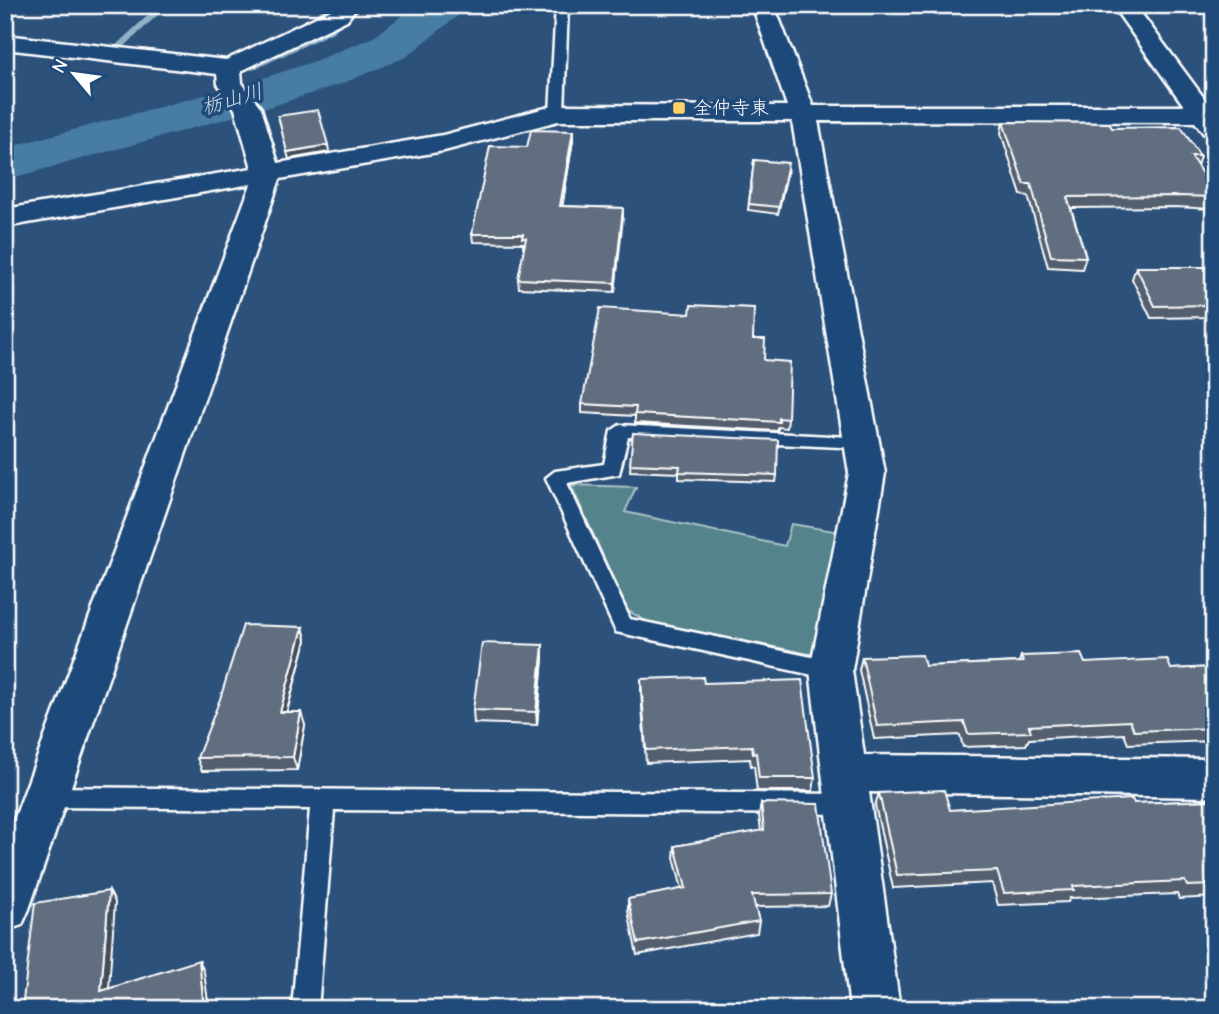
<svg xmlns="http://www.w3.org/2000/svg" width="1219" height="1014" viewBox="0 0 1219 1014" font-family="'Comic Neue','Klee One',sans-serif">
<rect width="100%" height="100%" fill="#2c517b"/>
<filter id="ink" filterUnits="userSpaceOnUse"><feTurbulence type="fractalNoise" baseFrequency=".0143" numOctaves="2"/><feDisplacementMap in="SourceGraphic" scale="14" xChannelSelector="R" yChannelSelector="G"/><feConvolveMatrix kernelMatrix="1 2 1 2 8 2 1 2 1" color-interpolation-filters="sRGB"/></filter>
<g filter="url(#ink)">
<polygon fill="#54838c" stroke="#aac1c6" stroke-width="2" points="571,485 636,487 625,512 785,546 791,524 840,532 818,649 810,654 648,622 628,611"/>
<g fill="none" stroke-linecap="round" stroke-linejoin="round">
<g fill="#90b1c7" fill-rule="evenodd">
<polygon points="159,5 168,5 121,50 115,50 115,46"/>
<polygon points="329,5 338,5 310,26 304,26 304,22"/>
<polygon points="357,5 366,5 333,32 253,70 246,68 327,28"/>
</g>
<polygon fill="#467da2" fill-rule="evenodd" points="416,5 466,5 460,14 406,57 346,82 276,105 5,180 5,148 242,85 312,62 374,37"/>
<g stroke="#fff" stroke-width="5">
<g id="lane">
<polygon points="556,5 568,5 564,113 557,117 550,113"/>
<polygon points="620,425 868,438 871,442 862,448 628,437 619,474 567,483 630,619 831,661 839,664 842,670 839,676 831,679 616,632 546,478 555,471 604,464 611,431"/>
<polygon points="45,787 847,794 855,797 859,804 855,811 847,814 334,810 318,1009 292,1009 310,809 45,807 37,804 33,797 37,790"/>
</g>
</g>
<g stroke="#fff" stroke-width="5">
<polygon id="street" points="335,5 358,5 347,20 241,71 242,83 261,108 278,163 443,135 557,105 787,106 752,5 774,5 813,106 1184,106 1112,5 1135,5 1210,106 1214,106 1214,136 1204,134 1195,122 818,121 885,473 852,670 864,755 1214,759 1214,797 869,792 900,1009 850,1009 810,670 849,473 792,121 558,121 444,151 280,179 29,909 22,925 5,931 5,844 251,184 5,227 5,209 252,168 235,109 218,84 217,74 5,49 5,35 226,60 331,10"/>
</g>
<use href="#lane" fill="#1f4a7a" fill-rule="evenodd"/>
<use href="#street" fill="#1f4a7a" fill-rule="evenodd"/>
</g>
<g fill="#535f6e" stroke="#fff" stroke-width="2">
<polygon points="1003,122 1112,128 1200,156 1197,166 1214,193 1214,204 1212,209 1176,207 1071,208 1086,257 1082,269 1048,267 1028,196 1021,195 1001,133"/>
<polygon points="573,131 573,140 562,206 623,208 615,292 519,288 518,279 525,247 523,247 523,243 473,242 472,234 527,147"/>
<polygon points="754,160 788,170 778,214 748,210"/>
<polygon points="1136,267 1214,267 1214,317 1151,318 1132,279"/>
<polygon points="690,314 753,339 764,360 788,419 787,428 778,427 778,431 635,423 635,416 582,413 582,404"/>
<polygon points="633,433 777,475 776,482 679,479 679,473 630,471"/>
<polygon points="303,627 306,640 287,712 305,725 297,770 202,771 197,758"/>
<polygon points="543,645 543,658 537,725 474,723 473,710"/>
<polygon points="1021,656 1085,663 1171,669 1214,667 1214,741 1128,744 1124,734 1029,739 1026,745 963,747 960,735 874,739 859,670 862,657 925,666 1019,662"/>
<polygon points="641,679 704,683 815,778 813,791 757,791 754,766 751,766 750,759 646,763 641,692"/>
<polygon points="879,793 950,810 1214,800 1214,897 1179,899 1177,894 1070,898 1068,902 998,905 992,883 893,888 875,805"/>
<polygon points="761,803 831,894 828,906 755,907 759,921 757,933 637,955 628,911 628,899 682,889 674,858 675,846 761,831 759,816"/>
</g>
<g fill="#434d5a" stroke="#fff" stroke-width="2">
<polygon points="573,131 573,140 561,215 560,206"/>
<polygon points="328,145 329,152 289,159 287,152"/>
<polygon points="623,208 623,217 615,292 615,283"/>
<polygon points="303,627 306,640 283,725 280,712"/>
<polygon points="543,645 543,658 537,725 536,712"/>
<polygon points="301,712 305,725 297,770 293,757"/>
<polygon points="109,891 115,902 108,1002 101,991"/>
<polygon points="199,960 204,972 209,1009 204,1009"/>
</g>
<g fill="#606e80" stroke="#fff" stroke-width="2">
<polygon points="318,110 328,145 287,152 278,116"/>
<polygon points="1003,122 1109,123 1112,128 1181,127 1200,156 1191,156 1214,193 1214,197 1180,196 1067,197 1086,257 1051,256 1031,184 1024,184"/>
<polygon points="531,130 573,131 560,206 623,208 615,283 518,279 526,238 522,238 523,234 472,234 490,146 527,147"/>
<polygon points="754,160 788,163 779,207 749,204"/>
<polygon points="1136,267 1214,267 1214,305 1155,306"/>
<polygon points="691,305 754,308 753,339 765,339 764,360 790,362 788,419 779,418 779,422 635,414 636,407 582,404 600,308 690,314"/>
<polygon points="633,433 778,440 777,475 679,472 680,466 630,464"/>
<polygon points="243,625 303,627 280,712 301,712 293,757 197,758 220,699"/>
<polygon points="482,643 543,645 536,712 473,710"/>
<polygon points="1081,654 1085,663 1167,659 1171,669 1214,667 1214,728 1134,731 1130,721 1029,726 1031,732 968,734 964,722 877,726 862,657 922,655 925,666 1023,662 1021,656"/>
<polygon points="703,677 704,683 802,680 815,778 759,778 756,753 753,754 752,746 646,750 641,679"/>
<polygon points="944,790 950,810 1132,799 1134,803 1214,800 1214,885 1187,886 1185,881 1073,886 1074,890 1004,893 997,871 897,875 879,793"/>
<polygon points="761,803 819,804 831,894 752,895 759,921 638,943 628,899 686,888 675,846 764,830"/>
<polygon points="109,891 101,991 199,960 204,1009 22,1009 35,903"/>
</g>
</g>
<rect fill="#ffd166" stroke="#1f4a7a" stroke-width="2.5" x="672" y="101" width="14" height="14" rx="3.5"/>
<g text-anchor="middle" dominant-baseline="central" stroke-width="7" stroke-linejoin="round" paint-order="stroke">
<g font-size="19" fill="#fff" stroke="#1f4a7a" text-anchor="start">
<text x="693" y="108">全仲寺東</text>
</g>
<g font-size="21" font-style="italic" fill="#d1dee8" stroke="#1f4a7a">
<text transform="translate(232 99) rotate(-16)">栃山川</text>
</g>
</g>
<rect width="1219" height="1014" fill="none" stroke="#1f4a7a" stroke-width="28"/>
<rect x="14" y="14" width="1191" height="986" fill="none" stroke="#fff" stroke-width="2.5" filter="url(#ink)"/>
<g transform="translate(74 74) rotate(299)" stroke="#1f4a7a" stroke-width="5" paint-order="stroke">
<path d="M0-5L12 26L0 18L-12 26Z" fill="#ffffff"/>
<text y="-10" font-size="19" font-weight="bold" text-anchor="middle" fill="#ffffff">N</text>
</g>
</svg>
